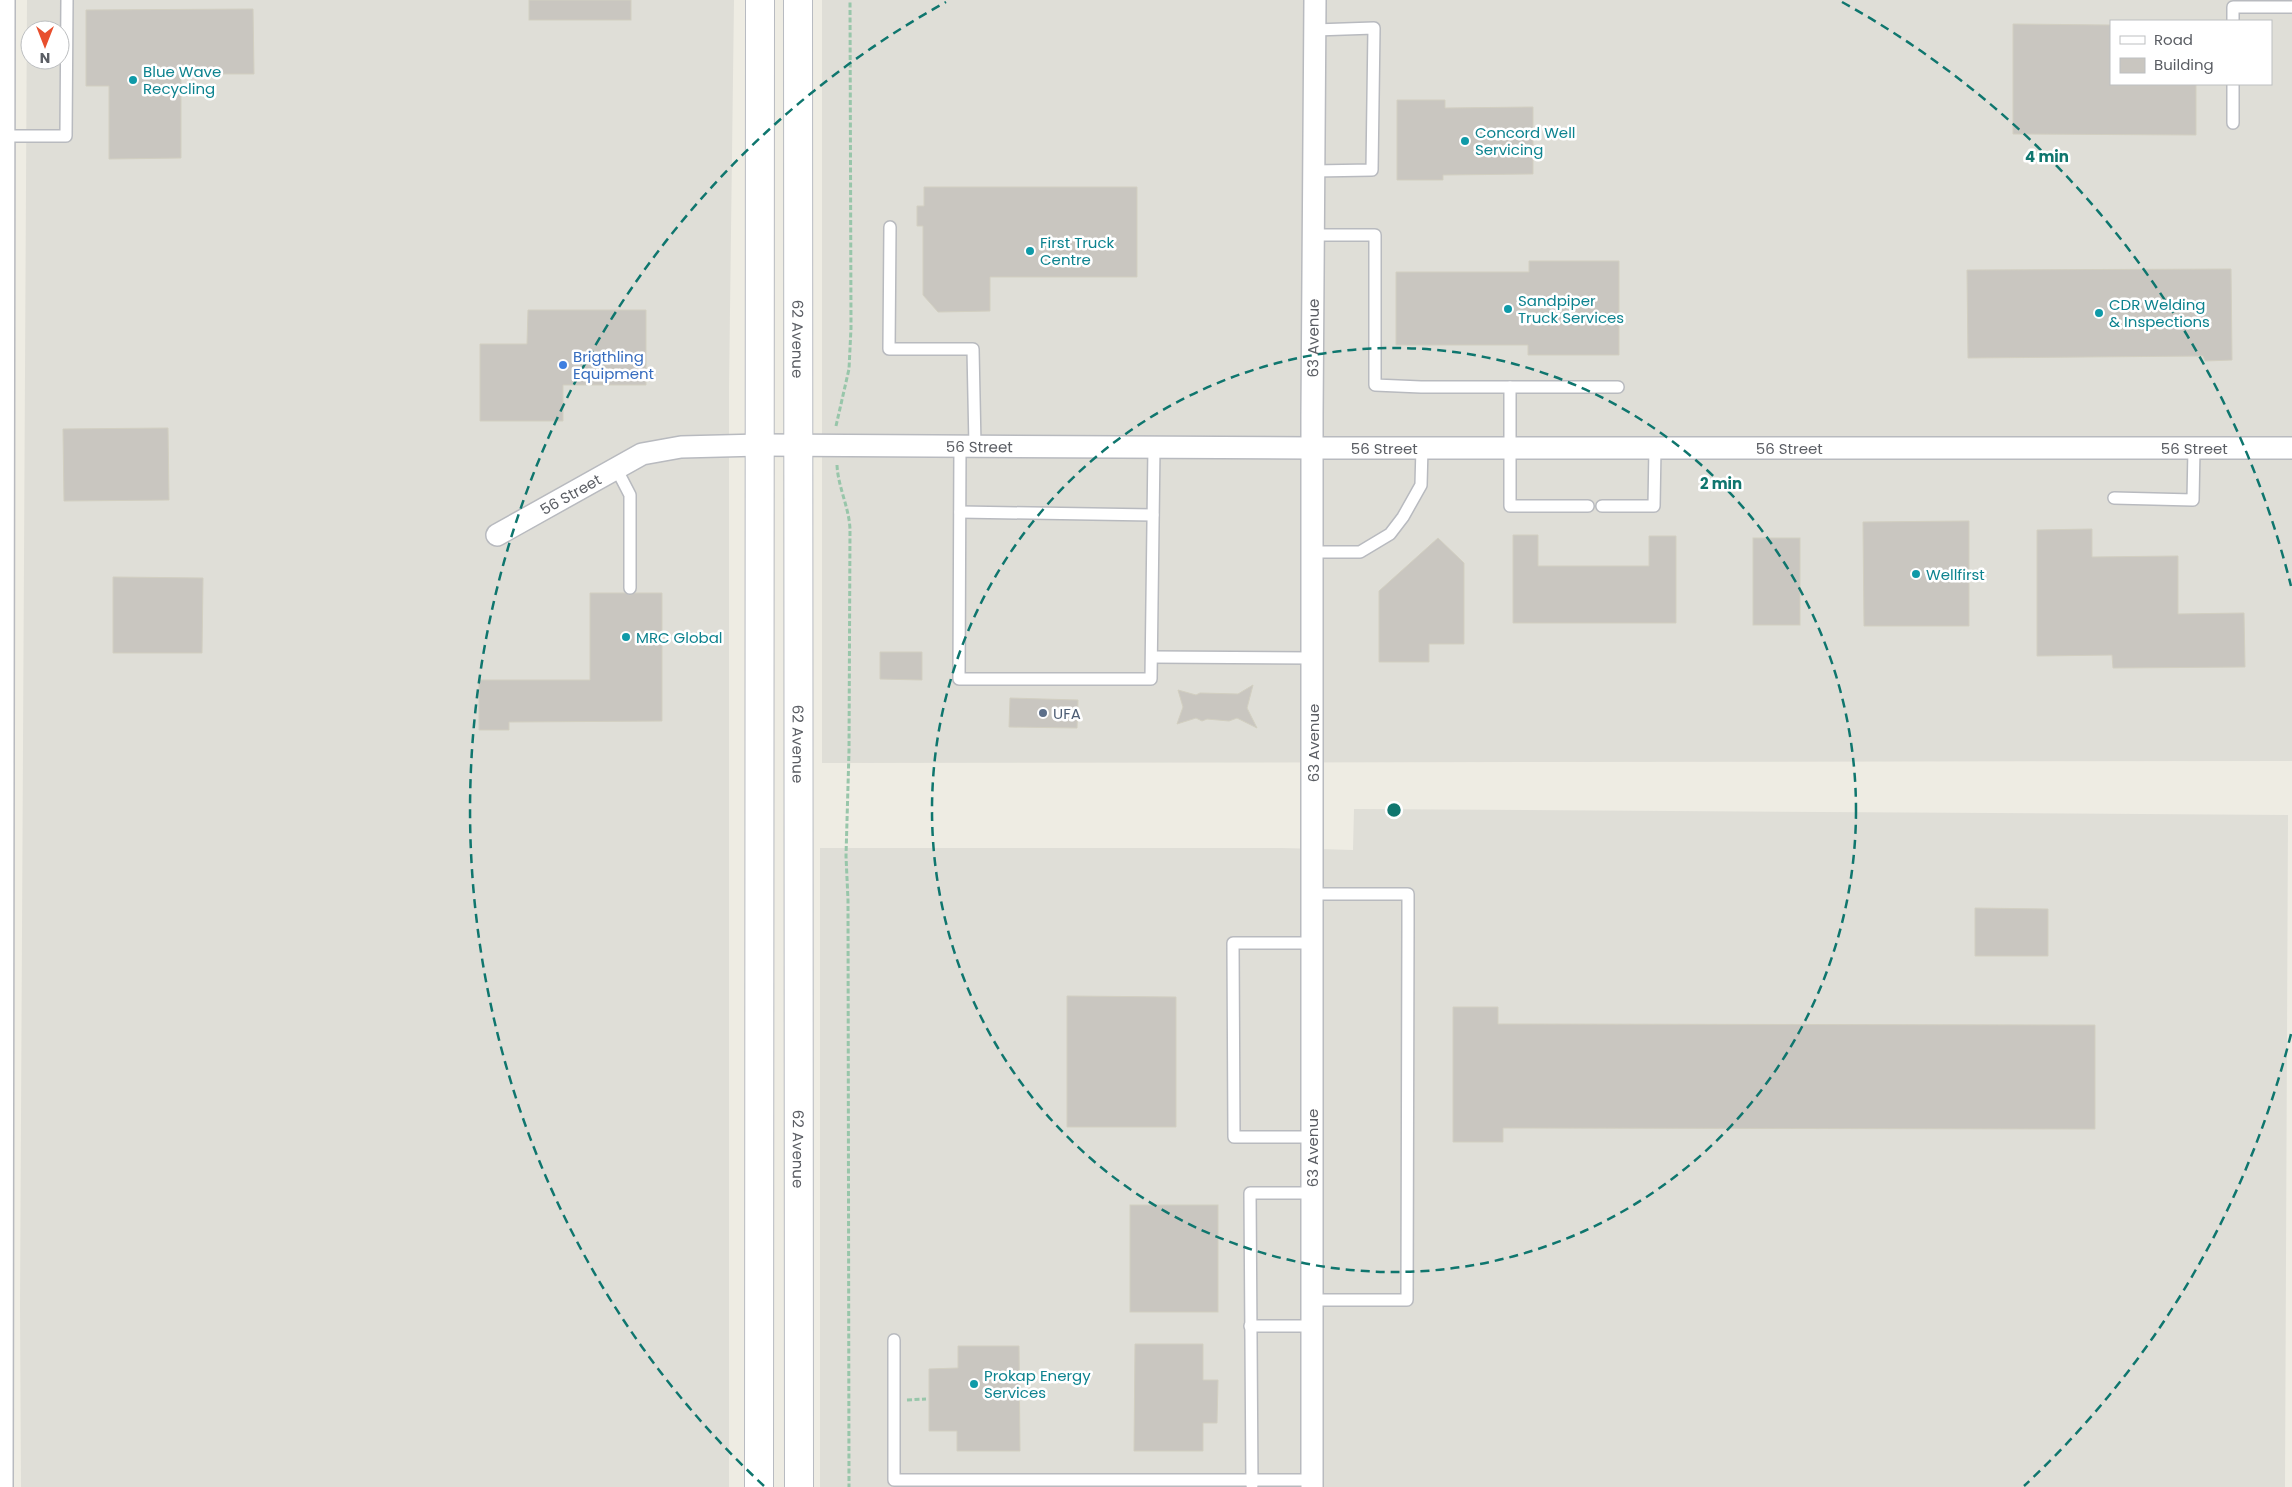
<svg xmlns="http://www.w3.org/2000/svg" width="2292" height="1487" viewBox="0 0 2292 1487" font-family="Poppins,sans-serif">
<rect width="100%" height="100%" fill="#eeece3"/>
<g fill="#dfded7" fill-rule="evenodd">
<path d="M27,0H734L729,388V1487H21L20,1307ZM30,30H60V60H30Z"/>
<path d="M822,0H2292V761L822,763ZM2111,21H2271V84H2111Z"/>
<polygon points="1354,809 2288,815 2285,1487 820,1487 820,848 1282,848 1353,850"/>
</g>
<g fill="#c9c6c0" stroke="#d2cfc1">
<rect x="529" y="0" width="102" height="20"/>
<polygon points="253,9 254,74 181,74 181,158 109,159 109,86 86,86 86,10"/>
<polygon points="2013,24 2111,25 2111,84 2196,84 2196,135 2013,134"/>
<polygon points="1397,100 1445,100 1445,108 1533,107 1533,174 1443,175 1443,180 1397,180"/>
<polygon points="924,187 1137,187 1137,277 990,277 990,311 938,312 923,295 923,226 917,226 917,206 924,206"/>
<polygon points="1529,261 1619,261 1619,355 1528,355 1528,345 1396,345 1396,272 1529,272"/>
<polygon points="2231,269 2232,360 2205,361 2203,356 1968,358 1967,270"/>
<polygon points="528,310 646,310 646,385 563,385 563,421 480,421 480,344 527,344"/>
<polygon points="168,428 169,500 64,501 63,429"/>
<polygon points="1969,521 1969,626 1864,626 1863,522"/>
<polygon points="2092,529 2092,557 2178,556 2178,614 2244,613 2245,667 2113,668 2112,655 2037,656 2037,530"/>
<polygon points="1513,535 1538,535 1538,566 1649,566 1649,536 1676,536 1676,623 1513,623"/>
<polygon points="1438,538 1464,563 1464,644 1429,644 1429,662 1379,662 1379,591"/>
<rect x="1753" y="538" width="47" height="87"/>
<polygon points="113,577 203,578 202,653 113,653"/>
<polygon points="590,593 625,593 630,595 635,593 662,593 662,721 509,722 509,730 479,730 479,680 590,680"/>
<polygon points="880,652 922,652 922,680 880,679"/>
<polygon points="1253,685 1247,708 1257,728 1237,718 1229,721 1207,719 1202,721 1196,718 1177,724 1183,707 1178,690 1196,695 1200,693 1238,694"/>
<polygon points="1010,698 1078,700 1077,728 1009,727"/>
<polygon points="1975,908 2048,909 2048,956 1975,956"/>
<polygon points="1067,996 1176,997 1176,1127 1067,1127"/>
<polygon points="1453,1007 1498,1007 1498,1024 2095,1025 2095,1129 1503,1128 1503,1142 1453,1142"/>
<rect x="1130" y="1205" width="88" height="107"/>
<polygon points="1135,1344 1203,1344 1203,1380 1218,1380 1217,1423 1203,1423 1203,1451 1134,1451"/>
<polygon points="958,1346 1019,1346 1020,1451 957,1451 957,1431 929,1431 929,1369 958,1368"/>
</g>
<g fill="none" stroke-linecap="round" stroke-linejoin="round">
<g stroke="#b8babf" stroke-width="14">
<g id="lane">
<polyline points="2233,21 2233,7 2292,7"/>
<polyline points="2233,84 2233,123"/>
<polyline points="4,136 66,136 67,0"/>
<polyline points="1314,171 1372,170 1374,28 1315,30"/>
<polyline points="890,227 889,349 973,349 975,446"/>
<polyline points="1313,235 1375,235 1375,385 1421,387 1618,387"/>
<polyline points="1510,387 1510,506 1588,506"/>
<polyline points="960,446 959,679 1151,679 1154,447"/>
<polyline points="616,468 630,495 630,588"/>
<polyline points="2114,498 2193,500 2194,449"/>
<polyline points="1602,506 1654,506 1655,448"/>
<polyline points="960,512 1153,515"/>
<polyline points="1313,552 1360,552 1390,534 1403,517 1421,485 1422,448"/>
<polyline points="1152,657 1313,658"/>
<polyline points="1312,1137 1234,1137 1233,943 1313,943"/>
<polyline points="1312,1300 1407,1300 1408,927 1408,894 1313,894"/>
<polyline points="1250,1326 1312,1326"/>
<polyline points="894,1340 894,1480 1312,1480"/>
<polyline points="1252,1485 1250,1193 1312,1193"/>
</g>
</g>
<g stroke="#b8babf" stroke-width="24">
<g id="street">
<path id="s1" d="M497,535L642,454L681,447L760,445L1312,448H2292"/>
<polyline points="2,1487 4,0"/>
<path id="s2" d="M1312,1487V414L1315,0"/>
</g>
</g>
<g stroke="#b8bbc1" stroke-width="30">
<g id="secondary">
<path id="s3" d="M798,0L799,1487"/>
<polyline points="759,1487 760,0"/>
</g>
</g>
<g stroke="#98c6aa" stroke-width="3" stroke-dasharray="5 2.5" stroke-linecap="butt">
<polyline points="836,426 849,369 851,328 850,0"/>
<path d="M837,465C838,487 849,507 850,529L849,751L846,856L848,900L849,1487"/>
<polyline points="907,1400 926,1399"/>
</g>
<use href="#lane" stroke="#fff" stroke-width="11"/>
<use href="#street" stroke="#fff" stroke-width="21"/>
<use href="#secondary" stroke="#fff" stroke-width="28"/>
</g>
<g fill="none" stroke="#0f766e" stroke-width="2.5" stroke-dasharray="9 6">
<circle cx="1394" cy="810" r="462"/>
<path d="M2291 1034A924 924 0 0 1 2024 1486M764 1486A924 924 0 0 1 946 2M1842 2A924 924 0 0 1 2291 586"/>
</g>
<g fill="#0f9aa8" stroke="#fff" stroke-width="2">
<circle cx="133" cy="80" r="5"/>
<circle cx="1465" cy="141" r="5"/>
<circle cx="1030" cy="251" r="5"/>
<circle cx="1508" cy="309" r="5"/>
<circle cx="2099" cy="313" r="5"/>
<circle cx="1916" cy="574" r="5"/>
<circle cx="626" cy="637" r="5"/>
<circle cx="974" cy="1384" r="5"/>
</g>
<circle fill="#3f7fe0" stroke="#fff" stroke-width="2" cx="563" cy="365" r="5"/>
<circle fill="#5c6f8a" stroke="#fff" stroke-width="2" cx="1043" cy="713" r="5"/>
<g text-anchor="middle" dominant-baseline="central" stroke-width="5" stroke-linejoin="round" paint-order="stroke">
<g font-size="15" fill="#0d838f" stroke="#fff" text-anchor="start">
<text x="143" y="71">Blue Wave<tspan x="143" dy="17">Recycling</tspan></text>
<text x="1475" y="132">Concord Well<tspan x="1475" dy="17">Servicing</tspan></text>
<text x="1040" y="242">First Truck<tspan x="1040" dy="17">Centre</tspan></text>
<text x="1518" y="300">Sandpiper<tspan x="1518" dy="17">Truck Services</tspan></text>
<text x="2109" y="304">CDR Welding<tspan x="2109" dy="17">&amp; Inspections</tspan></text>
<text x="1926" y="574">Wellfirst</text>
<text x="636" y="637">MRC Global</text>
<text x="984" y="1375">Prokap Energy<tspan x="984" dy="17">Services</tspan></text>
</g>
<g font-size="15" fill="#5b5e64" stroke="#fff">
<text stroke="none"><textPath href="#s2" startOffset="1149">63 Avenue</textPath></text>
<text stroke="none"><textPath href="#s3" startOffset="339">62 Avenue</textPath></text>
<text stroke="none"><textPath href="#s1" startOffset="504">56 Street</textPath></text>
<text stroke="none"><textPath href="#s1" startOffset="909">56 Street</textPath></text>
<text stroke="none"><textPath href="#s1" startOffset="1314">56 Street</textPath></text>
<text stroke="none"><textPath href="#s1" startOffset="1719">56 Street</textPath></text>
<text stroke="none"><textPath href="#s1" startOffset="84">56 Street</textPath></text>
<text stroke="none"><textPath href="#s3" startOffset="744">62 Avenue</textPath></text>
<text transform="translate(1313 743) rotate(-90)">63 Avenue</text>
<text stroke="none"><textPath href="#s3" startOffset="1149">62 Avenue</textPath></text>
<text transform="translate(1312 1148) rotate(-90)">63 Avenue</text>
</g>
<g font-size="15" fill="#366cbe" stroke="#fff" text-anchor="start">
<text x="573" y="356">Brigthling<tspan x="573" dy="17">Equipment</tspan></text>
</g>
<g font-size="15" fill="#4e5e75" stroke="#fff" text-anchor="start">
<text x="1053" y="713">UFA</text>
</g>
</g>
<circle cx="1394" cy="810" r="8" fill="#0f766e" stroke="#fff" stroke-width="2.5"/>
<g font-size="15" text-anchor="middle" font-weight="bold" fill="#0f766e" stroke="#fff" stroke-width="5" stroke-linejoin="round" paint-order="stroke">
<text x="2047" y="162">4 min</text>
<text x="1721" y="489">2 min</text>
</g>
<rect x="2110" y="20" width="162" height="65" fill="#ffffff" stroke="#bdbfc1"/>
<rect x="2120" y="36" width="25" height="8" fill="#ffffff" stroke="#bdbfc1"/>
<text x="2154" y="45" font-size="15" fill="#5b5e64">Road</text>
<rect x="2120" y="58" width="25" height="15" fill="#c9c6c0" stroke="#bdbfc1"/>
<text x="2154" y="70" font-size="15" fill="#5b5e64">Building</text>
<g transform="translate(45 45) rotate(180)"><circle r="24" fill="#ffffff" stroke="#bdbfc1"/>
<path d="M0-4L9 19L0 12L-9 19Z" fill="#e84f2e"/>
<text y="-8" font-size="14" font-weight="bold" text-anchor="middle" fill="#5b5e64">N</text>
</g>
</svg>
